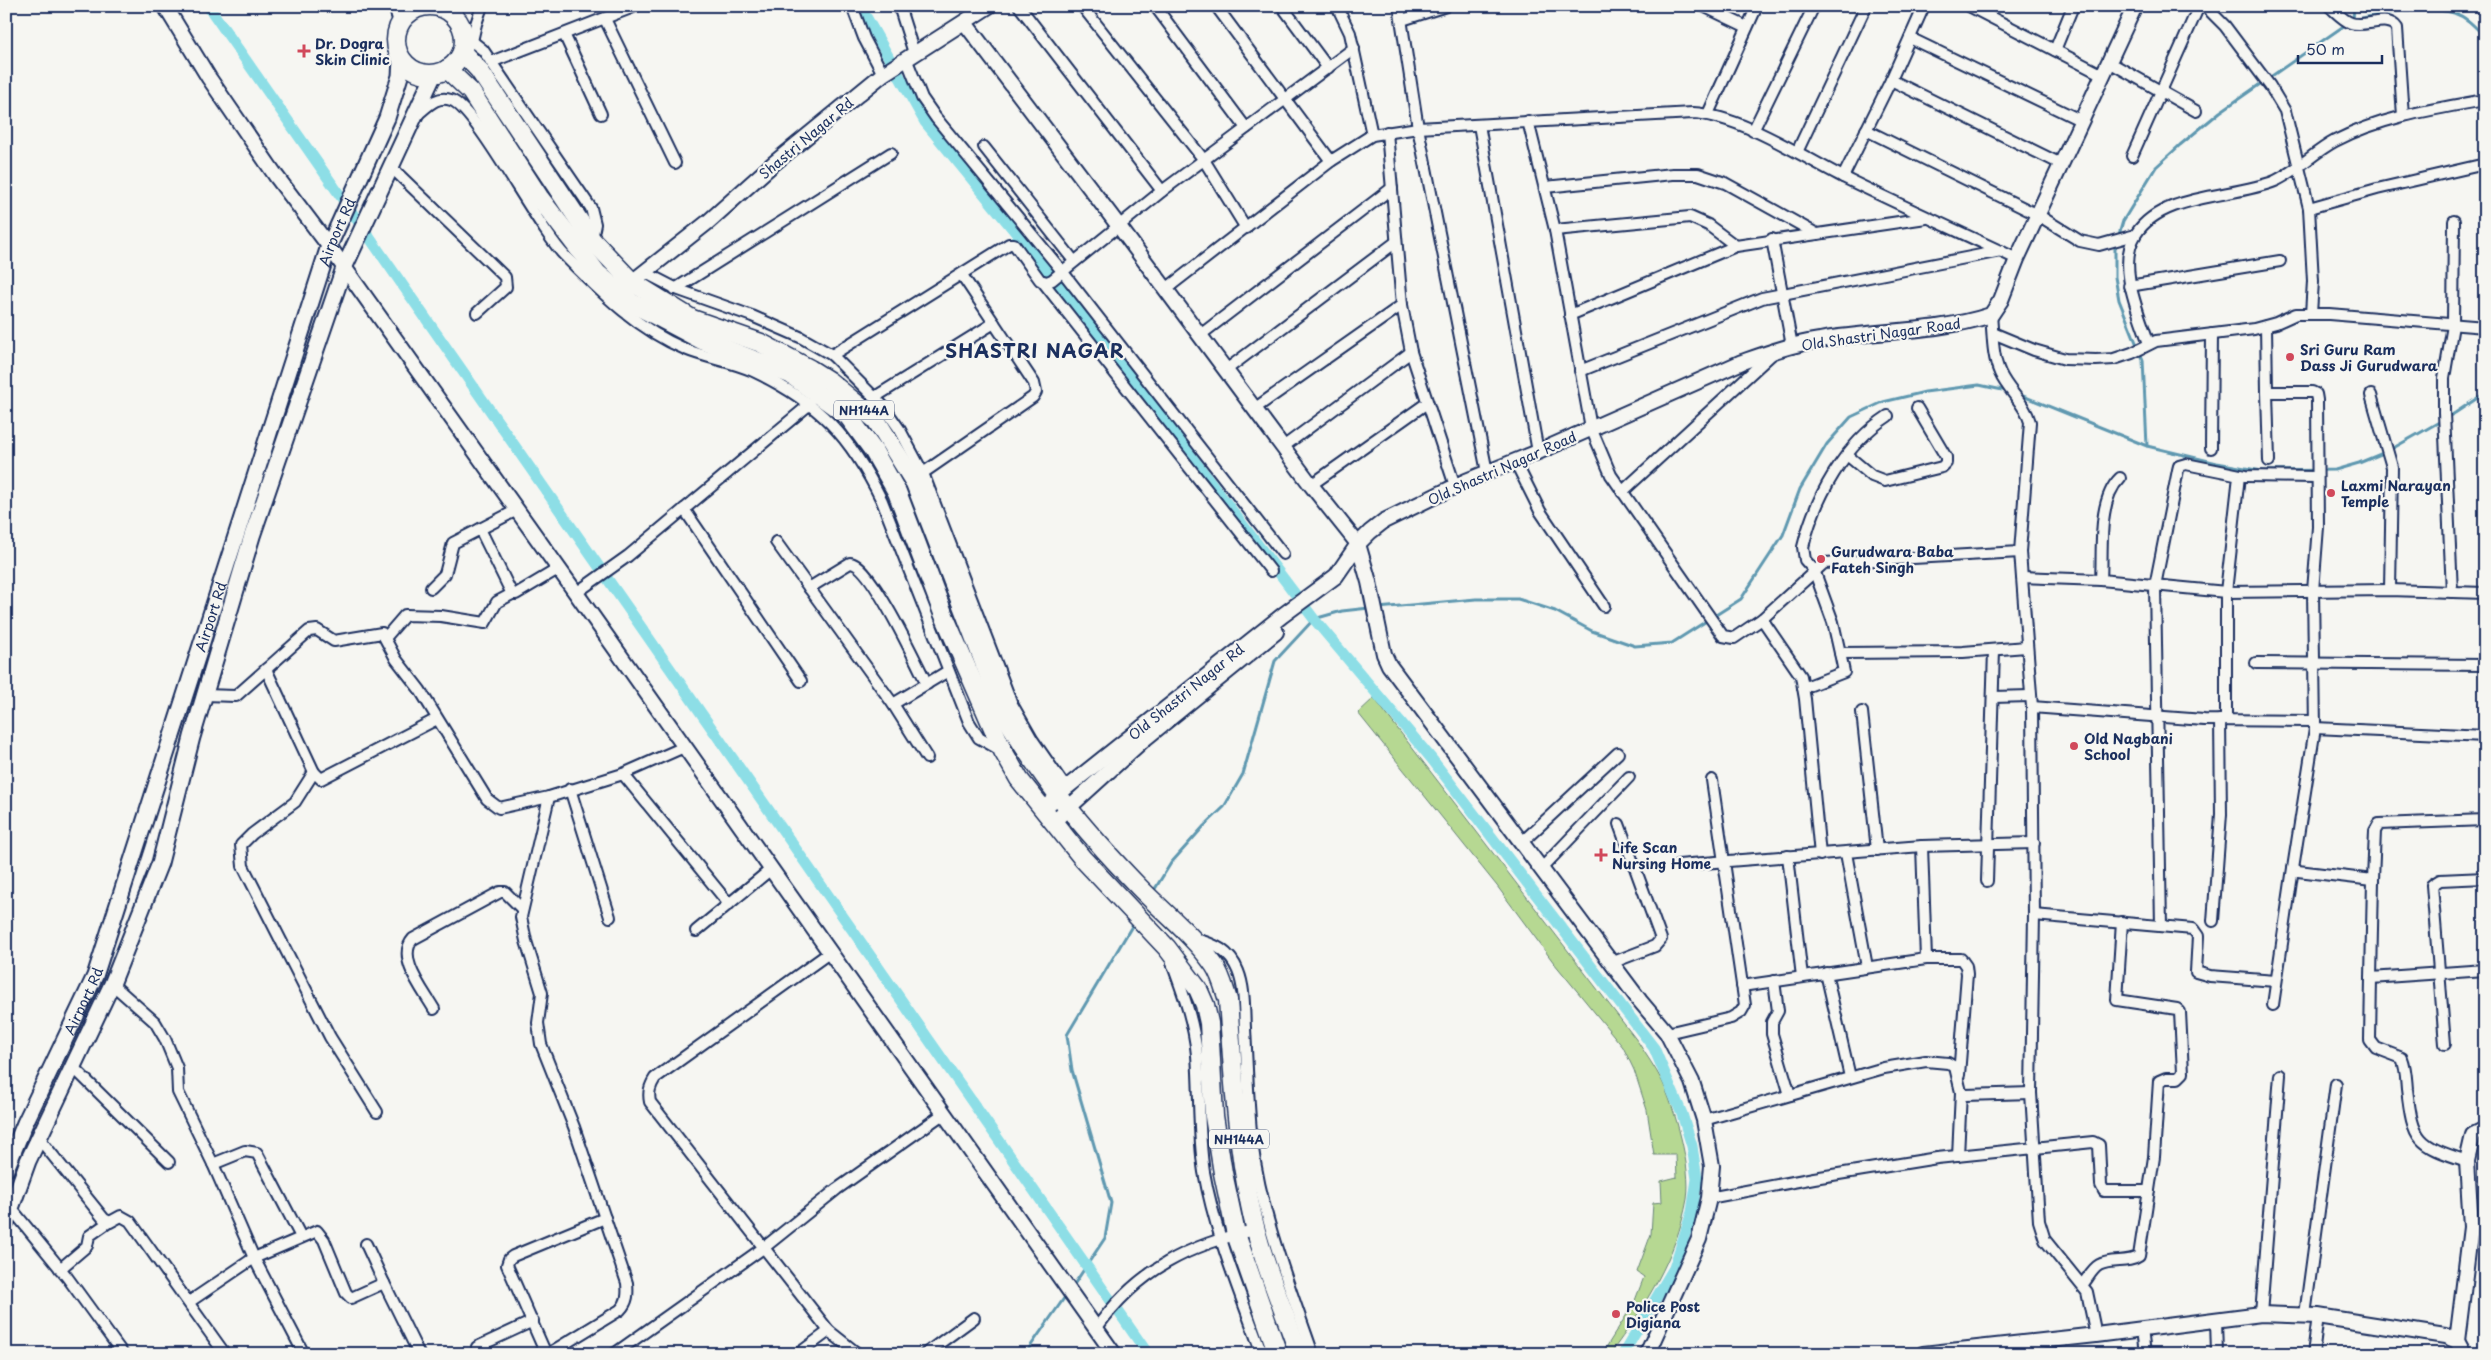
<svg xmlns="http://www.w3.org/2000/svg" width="2491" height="1360" viewBox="0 0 2491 1360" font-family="'Playpen Sans',sans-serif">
<rect width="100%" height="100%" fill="#f6f6f2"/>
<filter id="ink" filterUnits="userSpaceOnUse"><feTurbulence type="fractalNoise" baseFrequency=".02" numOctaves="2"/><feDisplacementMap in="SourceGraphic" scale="10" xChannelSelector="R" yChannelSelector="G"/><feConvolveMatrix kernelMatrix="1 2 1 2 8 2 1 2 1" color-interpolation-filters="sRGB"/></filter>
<g filter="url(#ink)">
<path fill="#b6d892" stroke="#688478" d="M1374,698L1638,1042C1646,1055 1655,1067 1662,1081C1675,1110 1692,1167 1687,1199C1677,1256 1644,1308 1610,1354H1602L1634,1303L1644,1277L1637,1272L1651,1234L1653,1203L1662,1202L1661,1181L1677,1177L1676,1155H1654L1647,1110L1634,1070L1623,1047L1554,963L1497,886L1358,713Z"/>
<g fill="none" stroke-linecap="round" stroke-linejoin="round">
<g stroke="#5f98b0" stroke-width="3">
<path d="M2353,20C2381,14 2426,4 2454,13C2467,17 2476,28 2485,37"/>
<polyline points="2353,20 2354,6"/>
<polyline points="2018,394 2147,446 2217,463 2262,471 2335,470 2359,463 2388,451 2455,413 2485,393"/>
<polyline points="2147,446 2143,360 2119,300 2115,277 2115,248 2123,221 2156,167 2180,145 2220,112 2348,23"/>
<polyline points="1378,608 1476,599 1518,599 1555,611 1592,631 1635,646 1672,643 1741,599 1783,535 1800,489 1827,444 1851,417 1883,402 1925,392 1979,385 2007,391"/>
<polyline points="1153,892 1171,863 1204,826 1224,807 1243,774 1275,661 1314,619 1342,611 1369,608"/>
<polyline points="1071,1289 1105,1238 1111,1203 1072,1070 1067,1035 1135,921"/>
<polyline points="1025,1354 1067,1294"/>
</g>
<g stroke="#8ddee6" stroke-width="11">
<polyline points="208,6 1148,1354"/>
<polyline points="860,6 925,122 1094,328 1314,619 1431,758 1654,1048 1682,1114 1692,1146 1697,1179 1692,1212 1674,1268 1623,1354"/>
</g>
<g stroke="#1b2f5e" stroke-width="14">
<g id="street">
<polyline points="852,6 864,38 883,74"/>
<polyline points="899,6 914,53"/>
<polyline points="1019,6 1162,191"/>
<polyline points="1082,6 1204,160 1246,228"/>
<polyline points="1155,6 1246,128"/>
<polyline points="1216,6 1331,161"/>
<polyline points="1282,6 1328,68"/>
<polyline points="1337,6 1350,33 1372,135"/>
<polyline points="1399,6 1418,128 1487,472"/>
<polyline points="1703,6 1747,27"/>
<polyline points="1969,6 2103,75"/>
<polyline points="2205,6 2225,26 2270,86 2285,111 2309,208 2313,281 2311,314"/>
<path d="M2329,6C2336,12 2343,20 2351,23C2365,28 2388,14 2397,28L2403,116"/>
<polyline points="2484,17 2485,18"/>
<polyline points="605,19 675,163"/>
<polyline points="1402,20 1446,6"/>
<polyline points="564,34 601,114"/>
<polyline points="464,38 473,42 483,50 591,208 595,224 592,239"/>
<polyline points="1910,38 2082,121"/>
<polyline points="472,41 476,24 482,6"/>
<polyline points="2055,50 2073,6"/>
<polyline points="906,58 922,98 936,118 1062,271 1283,554"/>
<polyline points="491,62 636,6"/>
<polyline points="2109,62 2196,111"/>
<polyline points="1891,80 1924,6"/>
<path d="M418,114C428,106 437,95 451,100C477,109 539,231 566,257C602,293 637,329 685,349C706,358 731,361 753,371C819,402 851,437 882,501L969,722L979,738L1002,751"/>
<polyline points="1708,114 1757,6"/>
<polyline points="1528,121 1555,230 1591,428 1611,475 1723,636 1734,638 1762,619 1824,563 2020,552"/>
<polyline points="1479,125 1538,452"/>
<polyline points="1866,130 2038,215 2080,241 2099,245 2135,235"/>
<polyline points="1753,131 1814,6"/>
<polyline points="1387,132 1402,305 1411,352 1455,486"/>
<polyline points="984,147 1074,261"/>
<polyline points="1797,152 1866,6"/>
<polyline points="2132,156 2199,6"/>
<polyline points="391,167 505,277 506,287 477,313"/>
<polyline points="1843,177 1891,80 2061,164"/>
<polyline points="1545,187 1673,174 1698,174 1725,183 1817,234"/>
<polyline points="2309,208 2377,189 2485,164"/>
<polyline points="1555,230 1690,217 1708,225 1736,246"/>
<polyline points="1772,239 1792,346"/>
<polyline points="644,272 679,290 752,316 800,337 832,355 884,407 900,430 923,473 1012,704 1032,739 1066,788"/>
<polyline points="1043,282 1271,571"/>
<polyline points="2129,286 2280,261"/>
<polyline points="675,289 891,153"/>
<path d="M1166,289L1331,161L1372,135L1418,128L1693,113C1742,116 1801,156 1845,178C1902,206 1960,232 2017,259"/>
<polyline points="1570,315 1736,246 1926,218"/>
<path d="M1991,315C1993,334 1992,356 2000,373C2008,391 2025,403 2030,422L2020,552L2032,707L2034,915L2031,1093L2039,1221L2045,1240L2087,1292L2096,1335"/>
<polyline points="2266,326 2267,392 2312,392 2316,394 2317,400 2318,527 2313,591 2315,728 2293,868 2298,871 2373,880 2371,978 2485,970"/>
<polyline points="1993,333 2034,350 2065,359 2096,360 2114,359 2132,353 2156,341 2254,329 2276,323 2296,314 2329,314 2485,327"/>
<polyline points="1199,336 1392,188"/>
<path d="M2149,344C2139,313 2116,265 2136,234C2162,193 2234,198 2275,181C2297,171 2314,152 2335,141C2381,117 2434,109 2485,100"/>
<polyline points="832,355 1009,244 1014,244 1040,280 1047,282 1052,280 1162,191 1354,48"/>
<polyline points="1226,370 1396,242"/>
<polyline points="1580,371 1762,298 2001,251"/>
<polyline points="2267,392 2269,461"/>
<polyline points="2371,395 2392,467 2390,590"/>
<polyline points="875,397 994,323"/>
<polyline points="1254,409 1402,305"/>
<path d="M1888,416C1845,444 1815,497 1803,547L1805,560L1814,570L1833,622L1840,653L1963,652L2026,647"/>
<polyline points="1283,447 1411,352"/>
<polyline points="2211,448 2212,334"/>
<polyline points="1847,455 1872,476 1885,481 1942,467 1946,463 1946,457 1917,408"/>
<polyline points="1515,461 1540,511 1604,606"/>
<polyline points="923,473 1033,397 1036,392 1034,383 962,275"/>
<polyline points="1311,485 1427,403"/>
<polyline points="1622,492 1772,354"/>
<polyline points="684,509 801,681"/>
<polyline points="480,529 512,594 516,594 558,569"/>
<polyline points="776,542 893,704 927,758"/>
<polyline points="2022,577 2101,580 2226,592 2390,590 2485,593"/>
<path d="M2101,580C2103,549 2097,500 2120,478"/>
<polyline points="431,588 445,574 453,543 517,510"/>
<path d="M809,588L850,563C870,563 917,664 927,684"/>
<polyline points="2452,592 2444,413 2444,378 2453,325 2454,221"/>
<polyline points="576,593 628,556 810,404"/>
<polyline points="1762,619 1801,676 1805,699 1820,855"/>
<polyline points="386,637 405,615 441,616 485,623 497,602 512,594"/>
<polyline points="2256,663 2485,665"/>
<polyline points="266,669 314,772 321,779 437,719"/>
<polyline points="1803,688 1844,672 1840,653"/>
<polyline points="204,695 236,696 309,631 317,630 334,641 382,633 396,659 420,690 487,799 499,808 549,797"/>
<polyline points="1993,697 2030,696"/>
<polyline points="893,704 948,671"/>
<polyline points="2032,707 2204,720 2315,721"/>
<polyline points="1862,712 1877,850"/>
<polyline points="2226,720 2226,592 2239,476"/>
<polyline points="2315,728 2485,736"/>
<polyline points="314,772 295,802 252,834 241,845 243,866 330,1037 377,1112"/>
<polyline points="623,774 684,747"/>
<polyline points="570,789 610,917"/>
<polyline points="1521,843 1618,753"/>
<polyline points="1922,846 1926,959"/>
<polyline points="1846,853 1867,967"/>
<polyline points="1788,856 1802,977"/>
<polyline points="1678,865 1922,846 2034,843"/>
<polyline points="1541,869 1629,777"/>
<polyline points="2373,880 2375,831 2379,824 2485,820"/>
<polyline points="1987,881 1994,650"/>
<polyline points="2034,915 2193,929 2198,936 2196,972 2210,976 2276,981"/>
<polyline points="2213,921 2221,814 2220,720"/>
<polyline points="2161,926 2155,586 2178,470 2179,466 2186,464 2245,476 2317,477"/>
<polyline points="696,931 770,870"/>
<path d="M1195,939C1215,944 1230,951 1238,971C1245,988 1244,1010 1245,1028C1247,1066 1248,1104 1252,1142C1261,1214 1289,1285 1313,1354"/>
<path d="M829,953L655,1078C650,1086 648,1092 650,1102L829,1331L858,1354"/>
<path d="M1172,963C1183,993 1194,1022 1197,1055C1200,1094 1198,1134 1204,1172C1215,1234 1241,1295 1262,1354"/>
<polyline points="1611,963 1655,946 1661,939 1619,824"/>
<polyline points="1826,973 1850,1077"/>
<path d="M2371,978L2370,1040L2376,1048L2402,1058C2406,1068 2406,1078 2407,1089C2413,1141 2417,1145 2467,1161"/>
<polyline points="1774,981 1778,1011 1772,1022 1772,1034 1790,1095"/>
<polyline points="112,984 155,1022 165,1039 177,1068 178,1092 213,1164 254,1258 304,1354"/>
<polyline points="1742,986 1926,959 1961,959 1966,966 1967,974 1959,1075"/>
<polyline points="2273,1005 2293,868"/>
<path d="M434,1009C424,991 396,958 413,939L500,892H505L522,909"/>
<polyline points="1667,1033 1731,1018 1741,1012 1745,1005 1712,780"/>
<polyline points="2445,1044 2432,885 2440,880 2485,878"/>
<polyline points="73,1067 169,1162"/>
<polyline points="1704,1120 1884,1068 1926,1061 1948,1063 1955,1067 1961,1092 1965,1095 2031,1093"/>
<polyline points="38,1137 104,1219 110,1222 121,1216 130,1221 225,1354"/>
<polyline points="1958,1156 1961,1092"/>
<polyline points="213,1164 245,1151 257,1153 301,1237"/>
<polyline points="1709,1198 1814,1178 1937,1158 2093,1142 2099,1145 2101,1185 2104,1191 2149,1191"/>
<polyline points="11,1208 67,1277 123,1354"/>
<polyline points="60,1269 87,1246 89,1236 109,1222"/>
<polyline points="384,1283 419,1354"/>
<path d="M2083,1284C2088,1278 2092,1269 2099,1265C2111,1258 2128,1264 2139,1256L2154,1157L2159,1081L2166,1078H2178L2183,1073L2180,1012L2177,1009L2117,1000L2122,922"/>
<polyline points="189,1302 254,1258 317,1231 324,1240 346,1293 351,1298 384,1283 366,1244"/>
<polyline points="2261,1314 2280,1075"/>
<polyline points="2305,1315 2336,1084"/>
<polyline points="2216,1320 2217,1354"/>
<path d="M1096,1329C1137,1270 1190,1244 1259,1229"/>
<polyline points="2142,1329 2145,1354"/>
<polyline points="477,1347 533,1321"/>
<polyline points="546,1354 507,1265 509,1259 513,1256 605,1218"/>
<path d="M548,1354L620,1310C628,1302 628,1294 627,1283L574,1127L541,1044L538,1023L542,993L526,941L521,917L549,797L623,774L729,904"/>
<polyline points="614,1354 766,1246 837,1189 943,1114"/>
<polyline points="798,1354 829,1331"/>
<polyline points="925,1354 974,1318"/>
<polyline points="2313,1354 2318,1316"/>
</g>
</g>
<g stroke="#1b2f5e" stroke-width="18">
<g id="secondary">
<polyline points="165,6 209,78 276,176 329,246 576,593 1114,1354"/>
<polyline points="396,6 401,22"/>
<polyline points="965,23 1118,225 1311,485 1358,544 1369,582 1384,654 1389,665 1640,1001 1667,1033 1692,1082 1704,1120 1712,1166 1709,1198 1699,1239 1647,1354"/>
<polyline points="632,282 708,222 773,164 883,74 989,6"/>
<path d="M1044,809L1066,788L1283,615L1336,576L1358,544L1370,532L1384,521L1466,481L1538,452L1742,362C1768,353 1793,344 1820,340C1876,330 1936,333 1991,315L2001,300L2017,259L2135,6"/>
<polyline points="1054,821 1142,741 1276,632"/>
<polyline points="2457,1341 2471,1227 2467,1161 2473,1135 2485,1129"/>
<polyline points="1923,1354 2096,1335 2261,1314 2318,1316 2445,1336 2457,1341 2464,1354"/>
</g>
</g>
<g stroke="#1b2f5e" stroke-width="19">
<g id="primary">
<path id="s1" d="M6,1169L25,1123L95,976L329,246L387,118L400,76L401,60"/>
<polyline points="6,1222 28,1161 112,984 160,863 192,737 252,536 344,268 434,74"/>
</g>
</g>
<g stroke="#1b2f5e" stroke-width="21">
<g id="highway">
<circle cx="430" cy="40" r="34"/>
<path d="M462,52L479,70L592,240L632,282L692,319L761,343L810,369L829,381L876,420L915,483L1002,709C1037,775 1086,832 1138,886C1163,912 1193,935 1214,965C1221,975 1224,988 1228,1000C1233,1069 1236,1138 1250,1205C1260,1256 1282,1305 1299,1354"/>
<polyline points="447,69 471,92 539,197 597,273 632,303 702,340 790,374 848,416 873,450 897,492 943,613 1003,751 1019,779 1083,859 1167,948 1198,989 1205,1005 1209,1023 1214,1116 1223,1173 1236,1234 1278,1354"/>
</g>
</g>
<use href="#street" stroke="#f6f6f2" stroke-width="10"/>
<use href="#secondary" stroke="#f6f6f2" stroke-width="14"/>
<use href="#primary" stroke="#f6f6f2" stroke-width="15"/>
<use href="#highway" stroke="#f6f6f2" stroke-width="18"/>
</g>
</g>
<g fill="#d1495b" stroke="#f6f6f2" stroke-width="2">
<path d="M301.5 43.5h5v5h5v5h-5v5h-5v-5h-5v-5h5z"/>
<circle cx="2290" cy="357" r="5"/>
<circle cx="2331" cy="493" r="5"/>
<circle cx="1821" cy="559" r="5"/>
<circle cx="2074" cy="746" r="5"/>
<path d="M1598.5 847.5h5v5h5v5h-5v5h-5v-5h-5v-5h5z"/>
<circle cx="1616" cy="1314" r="5"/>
</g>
<g text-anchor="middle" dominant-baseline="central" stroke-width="4.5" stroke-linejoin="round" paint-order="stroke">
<g fill="#f6f6f2" stroke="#5d6b8a" stroke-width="1">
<rect x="834" y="400.5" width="60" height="19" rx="4"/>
<rect x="1209" y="1129.5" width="60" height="19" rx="4"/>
</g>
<g font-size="12" font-weight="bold" fill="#1b2f5e">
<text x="864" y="410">NH144A</text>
<text x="1239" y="1139">NH144A</text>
</g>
<g font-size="14" font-weight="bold" fill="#1b2f5e" stroke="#f6f6f2" text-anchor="start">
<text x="315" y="43">Dr. Dogra<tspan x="315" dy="16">Skin Clinic</tspan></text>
<text x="2300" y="349">Sri Guru Ram<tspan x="2300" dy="16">Dass Ji Gurudwara</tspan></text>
<text x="2341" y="485">Laxmi Narayan<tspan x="2341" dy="16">Temple</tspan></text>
<text x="1831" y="551">Gurudwara Baba<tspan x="1831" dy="16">Fateh Singh</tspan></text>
<text x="2084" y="738">Old Nagbani<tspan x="2084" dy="16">School</tspan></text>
<text x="1612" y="847">Life Scan<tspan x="1612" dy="16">Nursing Home</tspan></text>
<text x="1626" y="1306">Police Post<tspan x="1626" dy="16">Digiana</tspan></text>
</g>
<g font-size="14" fill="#1b2f5e" stroke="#f6f6f2">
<text transform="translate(806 138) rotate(-40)">Shastri Nagar Rd</text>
<text stroke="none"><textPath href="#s1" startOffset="995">Airport Rd</textPath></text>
<text transform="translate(1881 334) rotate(-8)">Old Shastri Nagar Road</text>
<text transform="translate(1502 468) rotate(-24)">Old Shastri Nagar Road</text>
<text stroke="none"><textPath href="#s1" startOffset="590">Airport Rd</textPath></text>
<text transform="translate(1186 692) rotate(-39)">Old Shastri Nagar Rd</text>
<text stroke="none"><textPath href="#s1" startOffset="185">Airport Rd</textPath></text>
</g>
<g font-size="19" font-weight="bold" letter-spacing="1" fill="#1b2f5e" stroke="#f6f6f2">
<text x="1035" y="350">SHASTRI NAGAR</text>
</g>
</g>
<rect width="2491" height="1360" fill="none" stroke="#f6f6f2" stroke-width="25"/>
<rect x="12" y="12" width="2466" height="1335" fill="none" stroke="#1b2f5e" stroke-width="2" filter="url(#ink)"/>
<path d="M2298 55v8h84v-8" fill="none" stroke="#1b2f5e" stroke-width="2.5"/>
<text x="2306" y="55" font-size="15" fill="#1b2f5e" stroke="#f6f6f2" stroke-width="4" paint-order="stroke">50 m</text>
</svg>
